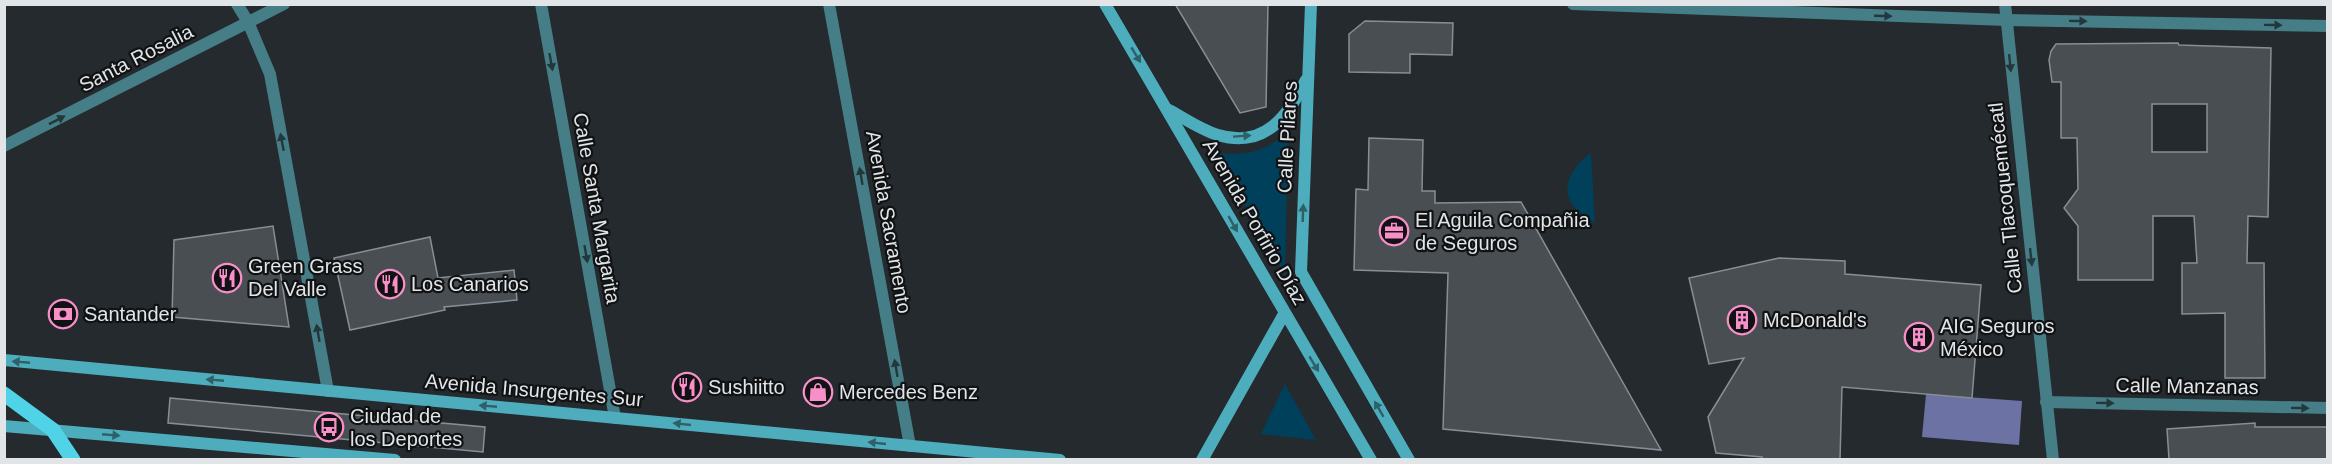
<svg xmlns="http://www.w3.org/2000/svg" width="2332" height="464" viewBox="0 0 2332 464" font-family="Arial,sans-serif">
<rect width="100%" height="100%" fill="#242a2e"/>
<g fill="#00405a">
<path d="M1288,133L1285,275L1215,153C1246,156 1263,152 1288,133Z"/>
<path d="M1591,153L1595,224C1589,219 1581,215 1576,209C1557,189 1573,165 1591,153Z"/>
<polygon points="1285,384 1316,440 1261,434"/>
</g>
<polygon fill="#6c72a3" points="1926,394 2022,401 2019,445 1922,437"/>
<g fill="#494e53" stroke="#898e94" stroke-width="1.5" fill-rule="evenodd">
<polygon points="1175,4 1268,4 1266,107 1240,113"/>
<polygon points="1365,21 1453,23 1452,55 1410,54 1410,73 1349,72 1349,34"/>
<path d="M2178,43L2179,45L2271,48L2268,217L2248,216L2247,263H2264L2265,378H2225V313L2182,314V263H2197L2194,216H2153V280H2078V226L2064,208L2078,189L2077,138H2061V82H2052L2049,60L2051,51L2056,44ZM2152,104H2207V152H2152Z"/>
<polygon points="1369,138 1423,140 1422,191 1435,191 1435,203 1521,202 1661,450 1443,429 1448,273 1354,270 1356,189 1368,190"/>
<polygon points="273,226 289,327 172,317 174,240"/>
<polygon points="430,237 438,278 514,270 517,300 444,307 445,310 350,330 334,258"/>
<polygon points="1779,258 1845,261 1845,274 1981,285 1972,398 1842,387 1840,459 1762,459 1762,457 1716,453 1708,417 1744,358 1709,364 1689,278"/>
<polygon points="170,398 485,427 483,452 168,423"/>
<polygon points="2255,423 2255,427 2328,427 2328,459 2169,459 2167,429"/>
</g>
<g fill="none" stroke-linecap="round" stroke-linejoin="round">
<g stroke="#457e87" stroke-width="12">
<polyline points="237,4 248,22 270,74 328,391"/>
<polyline points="541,4 615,418"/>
<polyline points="829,4 910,446"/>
<polyline points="1573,4 2006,20 2328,26"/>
<polyline points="2005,4 2053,460"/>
<polyline points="4,146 284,4"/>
<polyline points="2046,402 2328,408"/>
</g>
<g stroke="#4dadbd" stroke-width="12">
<polyline points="1105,4 1371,460"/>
<polyline points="1311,4 1301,272 1409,460"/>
<path d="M1169,110C1184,118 1201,130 1218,135C1265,149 1288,116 1306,80"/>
<polyline points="4,360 1060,460"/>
<polyline points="4,426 395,460"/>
<polyline points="1202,460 1284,314"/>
</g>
<polyline stroke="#50d2e7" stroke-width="15" points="4,394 53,430 73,460"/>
</g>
<defs><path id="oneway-solid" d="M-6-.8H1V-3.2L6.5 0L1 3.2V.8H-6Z" transform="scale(1.5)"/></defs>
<g fill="#23383c">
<use href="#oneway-solid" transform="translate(1883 16) rotate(2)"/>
<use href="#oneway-solid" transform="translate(2078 21) rotate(1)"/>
<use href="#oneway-solid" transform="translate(2273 25) rotate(1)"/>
<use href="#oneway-solid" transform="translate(551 62) rotate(80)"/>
<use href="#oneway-solid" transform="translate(2010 63) rotate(84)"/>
<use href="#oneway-solid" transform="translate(57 120) rotate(-27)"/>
<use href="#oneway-solid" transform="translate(282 142) rotate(-101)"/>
<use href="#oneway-solid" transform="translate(861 176) rotate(-100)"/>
<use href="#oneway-solid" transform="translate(586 254) rotate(80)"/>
<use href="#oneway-solid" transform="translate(2031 257) rotate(84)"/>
<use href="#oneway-solid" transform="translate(318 333) rotate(-100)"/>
<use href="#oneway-solid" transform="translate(896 368) rotate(-100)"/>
<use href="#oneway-solid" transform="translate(2105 403) rotate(1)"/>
<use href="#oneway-solid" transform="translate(2300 408) rotate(1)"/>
</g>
<g fill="#2e6068">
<use href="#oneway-solid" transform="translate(1136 55) rotate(59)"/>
<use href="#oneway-solid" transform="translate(1242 136) rotate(-4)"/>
<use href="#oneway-solid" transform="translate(1303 213) rotate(-88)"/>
<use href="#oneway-solid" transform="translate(1233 224) rotate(60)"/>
<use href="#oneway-solid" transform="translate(21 362) rotate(-175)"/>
<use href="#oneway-solid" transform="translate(1314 364) rotate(59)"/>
<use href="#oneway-solid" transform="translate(215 380) rotate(-175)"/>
<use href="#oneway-solid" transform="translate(488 406) rotate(-175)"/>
<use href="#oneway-solid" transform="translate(1379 409) rotate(-120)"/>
<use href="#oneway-solid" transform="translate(682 424) rotate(-174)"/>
<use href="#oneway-solid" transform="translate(111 435) rotate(5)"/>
<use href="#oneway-solid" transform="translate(877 443) rotate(-174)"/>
</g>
<defs>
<g id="office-ring" transform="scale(1.5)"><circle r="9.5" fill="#101214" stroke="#f98fc9" stroke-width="1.5"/><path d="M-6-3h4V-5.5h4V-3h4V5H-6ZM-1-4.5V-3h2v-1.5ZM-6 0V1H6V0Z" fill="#f98fc9"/></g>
<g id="restaurant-ring" transform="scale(1.5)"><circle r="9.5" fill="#101214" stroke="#f98fc9" stroke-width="1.5"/><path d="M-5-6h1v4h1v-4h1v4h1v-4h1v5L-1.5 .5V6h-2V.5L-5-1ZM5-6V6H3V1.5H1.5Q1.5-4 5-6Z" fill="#f98fc9"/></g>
<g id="bank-ring" transform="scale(1.5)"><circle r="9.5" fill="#101214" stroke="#f98fc9" stroke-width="1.5"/><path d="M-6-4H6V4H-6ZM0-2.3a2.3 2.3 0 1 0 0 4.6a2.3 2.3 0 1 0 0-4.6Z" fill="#f98fc9"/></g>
<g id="building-ring" transform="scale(1.5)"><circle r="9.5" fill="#101214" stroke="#f98fc9" stroke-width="1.5"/><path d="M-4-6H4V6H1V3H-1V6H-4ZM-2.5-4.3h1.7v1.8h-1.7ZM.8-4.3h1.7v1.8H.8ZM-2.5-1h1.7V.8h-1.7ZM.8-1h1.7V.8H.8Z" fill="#f98fc9"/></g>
<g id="shop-ring" transform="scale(1.5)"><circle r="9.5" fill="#101214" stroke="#f98fc9" stroke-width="1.5"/><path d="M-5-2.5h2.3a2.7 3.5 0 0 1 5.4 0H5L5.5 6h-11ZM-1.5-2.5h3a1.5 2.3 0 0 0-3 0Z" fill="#f98fc9"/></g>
<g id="bus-ring" transform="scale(1.5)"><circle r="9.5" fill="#101214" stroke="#f98fc9" stroke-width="1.5"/><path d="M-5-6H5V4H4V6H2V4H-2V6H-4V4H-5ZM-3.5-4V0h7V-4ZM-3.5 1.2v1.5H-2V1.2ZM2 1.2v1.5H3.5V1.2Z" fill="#f98fc9"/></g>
</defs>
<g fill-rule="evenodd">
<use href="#office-ring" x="1394" y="231"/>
<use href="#restaurant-ring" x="227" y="278"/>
<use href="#restaurant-ring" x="390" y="284"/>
<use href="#bank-ring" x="63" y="314"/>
<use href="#building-ring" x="1742" y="320"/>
<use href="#building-ring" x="1919" y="337"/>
<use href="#restaurant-ring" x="687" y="387"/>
<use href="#shop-ring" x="818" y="392"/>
<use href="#bus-ring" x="329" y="427"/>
</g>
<g text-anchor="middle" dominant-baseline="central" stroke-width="4.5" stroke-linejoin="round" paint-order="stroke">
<g font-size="20" fill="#e1e5e7" stroke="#101214">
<text transform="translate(136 58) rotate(-27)">Santa Rosalia</text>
<text transform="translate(1287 137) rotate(-87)">Calle Pilares</text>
<text transform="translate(2005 198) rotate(-96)">Calle Tlacoquemécatl</text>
<text transform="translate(597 208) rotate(80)">Calle Santa Margarita</text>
<text transform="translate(889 222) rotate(80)">Avenida Sacramento</text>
<text transform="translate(1255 222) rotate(60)">Avenida Porfirio Díaz</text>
<text transform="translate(2187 386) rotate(1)">Calle Manzanas</text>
<text transform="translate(534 390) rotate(5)">Avenida Insurgentes Sur</text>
</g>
<g font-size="20" fill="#e1e5e7" stroke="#101214" text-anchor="start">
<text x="1415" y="220">El Aguila Compañia<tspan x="1415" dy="23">de Seguros</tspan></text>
<text x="248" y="266">Green Grass<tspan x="248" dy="23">Del Valle</tspan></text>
<text x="411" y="284">Los Canarios</text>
<text x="84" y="314">Santander</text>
<text x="1763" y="320">McDonald's</text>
<text x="1940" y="326">AIG Seguros<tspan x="1940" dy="23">México</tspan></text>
<text x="708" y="387">Sushiitto</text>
<text x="839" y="392">Mercedes Benz</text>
<text x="350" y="416">Ciudad de<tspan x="350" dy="23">los Deportes</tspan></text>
</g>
</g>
<rect width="2332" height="464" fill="none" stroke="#e1e5e7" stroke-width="12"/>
</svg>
